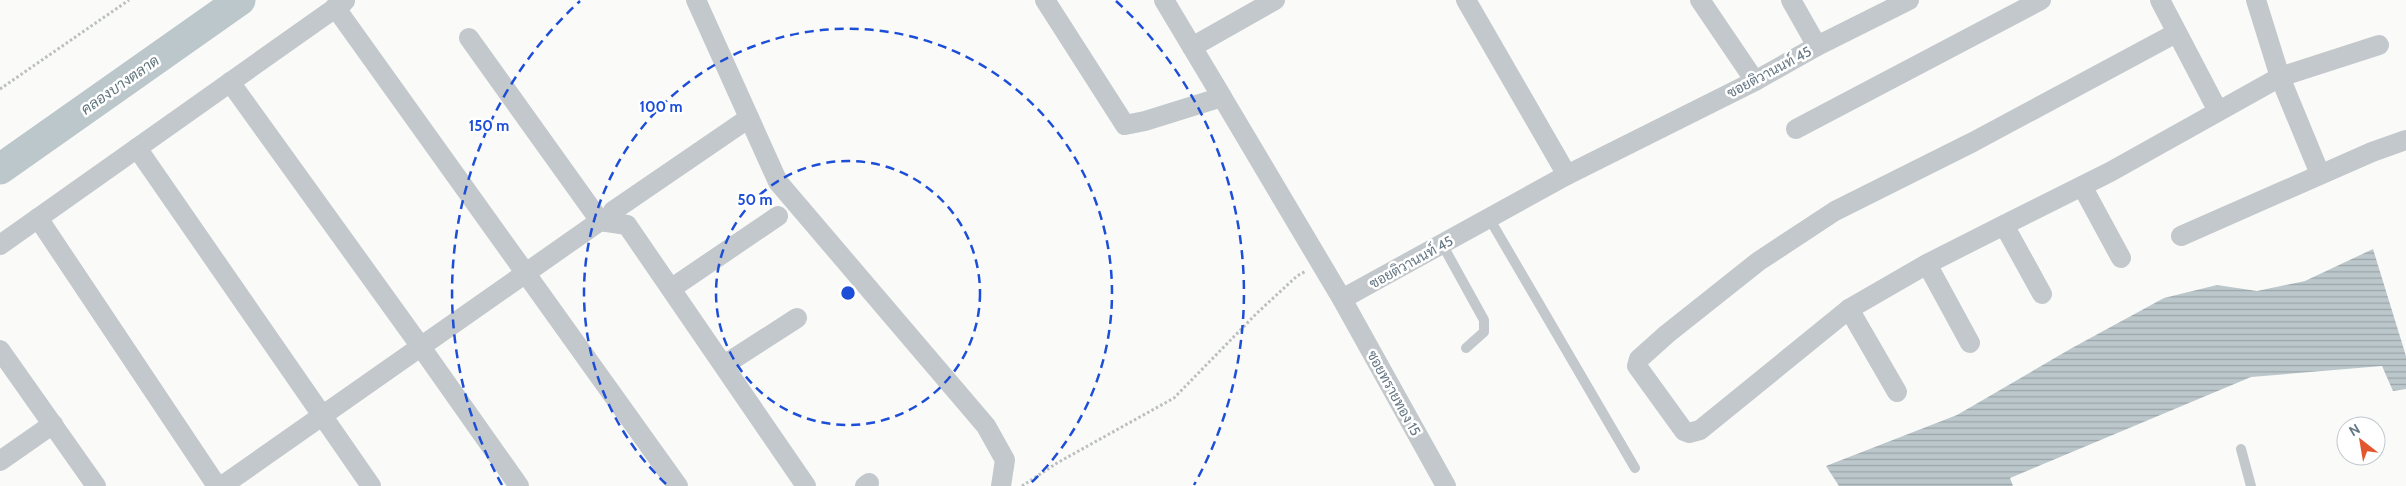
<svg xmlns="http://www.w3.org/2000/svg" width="2406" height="486" viewBox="0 0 2406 486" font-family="Cabin,Sarabun,sans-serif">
<defs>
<pattern id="water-rules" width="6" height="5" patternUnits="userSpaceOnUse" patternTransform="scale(1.25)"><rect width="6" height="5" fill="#bbc7cb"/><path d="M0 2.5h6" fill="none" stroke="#9ca6aa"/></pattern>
</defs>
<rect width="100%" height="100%" fill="#fafaf8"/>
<polygon fill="url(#water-rules)" points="2373,249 2406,356 2406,389 2393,391 2382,366 2251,377 2010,478 2013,486 1839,486 1826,466 1957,415 2072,348 2164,298 2217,285 2257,291 2305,281"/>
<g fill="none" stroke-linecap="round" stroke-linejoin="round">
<polyline stroke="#bbc7cb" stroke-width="31" points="0,169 240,0"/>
<g stroke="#bbbfc2" stroke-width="3" stroke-dasharray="2.5 2.5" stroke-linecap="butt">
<polyline points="0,89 129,0"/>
<polyline points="1022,486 1057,463 1174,398 1256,314 1297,276 1306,271"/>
</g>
<g stroke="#c3c8cc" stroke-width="10">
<polyline points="1489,218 1635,468"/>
<polyline points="1442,244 1484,320 1484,332 1466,348"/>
<polyline points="2241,449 2251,486"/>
</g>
<g stroke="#c3c8cc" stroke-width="20">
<polyline points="696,0 778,182 986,426 1005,460 1001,486"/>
<polyline points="1045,0 1125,125 1145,121 1222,97 1342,299 1567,175 1755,81 1817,46 1909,0"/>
<polyline points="1164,0 1222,97"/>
<polyline points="1466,0 1567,175"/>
<polyline points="1700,0 1755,81"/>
<polyline points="1791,0 1817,46"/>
<polyline points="2160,0 2218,111"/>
<polyline points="2256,0 2280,77 2320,174"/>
<polyline points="335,7 678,486"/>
<polyline points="469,38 600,221 627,225 806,486"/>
<polyline points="1192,47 1275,0"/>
<polyline points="230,82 421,347 519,486"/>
<polyline points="1796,129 2041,0"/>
<polyline points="137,148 371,486"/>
<polyline points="2082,186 2121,258"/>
<polyline points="38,218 217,486"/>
<polyline points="607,222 613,211 749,118"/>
<polyline points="2004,225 1927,264 1849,309 1700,430 1689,433 1684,431 1637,366 1639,359 1667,334 1759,261 1835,211 1973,142 2176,33"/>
<polyline points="2181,236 2372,152 2406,140"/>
<polyline points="0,245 345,1"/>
<polyline points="1927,264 1970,343"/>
<polyline points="672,288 778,216"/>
<polyline points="2042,294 2004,225 2110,172 2280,77 2379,45"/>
<polyline points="1342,299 1446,486"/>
<polyline points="1849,309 1897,392"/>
<polyline points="0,350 96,486"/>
<polyline points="724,365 797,318"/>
<polyline points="0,461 53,424"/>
<polyline points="222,486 600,221"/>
<polyline points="865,486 869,483"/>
</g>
</g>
<g fill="none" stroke="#1d4ed8" stroke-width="2.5" stroke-dasharray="9 6">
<circle cx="848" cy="293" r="132"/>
<path d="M666 484A264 264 0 1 1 1030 484"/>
<path d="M502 485A396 396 0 0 1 580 1M1116 1A396 396 0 0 1 1194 485"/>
</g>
<g text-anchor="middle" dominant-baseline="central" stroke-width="5" stroke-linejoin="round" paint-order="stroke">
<g font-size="14" fill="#657683" stroke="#fff">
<text transform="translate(1769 72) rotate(-28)">ซอยติวานนท์ 45</text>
<text transform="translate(1411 262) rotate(-29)">ซอยติวานนท์ 45</text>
<text transform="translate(1394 393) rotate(61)">ซอยทรายทอง 15</text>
</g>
<g font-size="15" font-style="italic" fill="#60757c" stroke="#fff">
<text transform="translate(120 85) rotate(-35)">คลองบางตลาด</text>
</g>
</g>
<circle cx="848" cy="293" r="8" fill="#1d4ed8" stroke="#fff" stroke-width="2.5"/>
<g font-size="15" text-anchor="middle" font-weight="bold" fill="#1d4ed8" stroke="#fff" stroke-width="5" stroke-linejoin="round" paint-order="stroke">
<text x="661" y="112">100 m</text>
<text x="489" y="131">150 m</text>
<text x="755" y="205">50 m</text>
</g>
<g transform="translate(2361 441) rotate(329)"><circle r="24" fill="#ffffff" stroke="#c1c8cd"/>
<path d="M0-4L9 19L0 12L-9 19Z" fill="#e4572e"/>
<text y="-8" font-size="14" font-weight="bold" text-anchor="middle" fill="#657683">N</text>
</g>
</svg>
